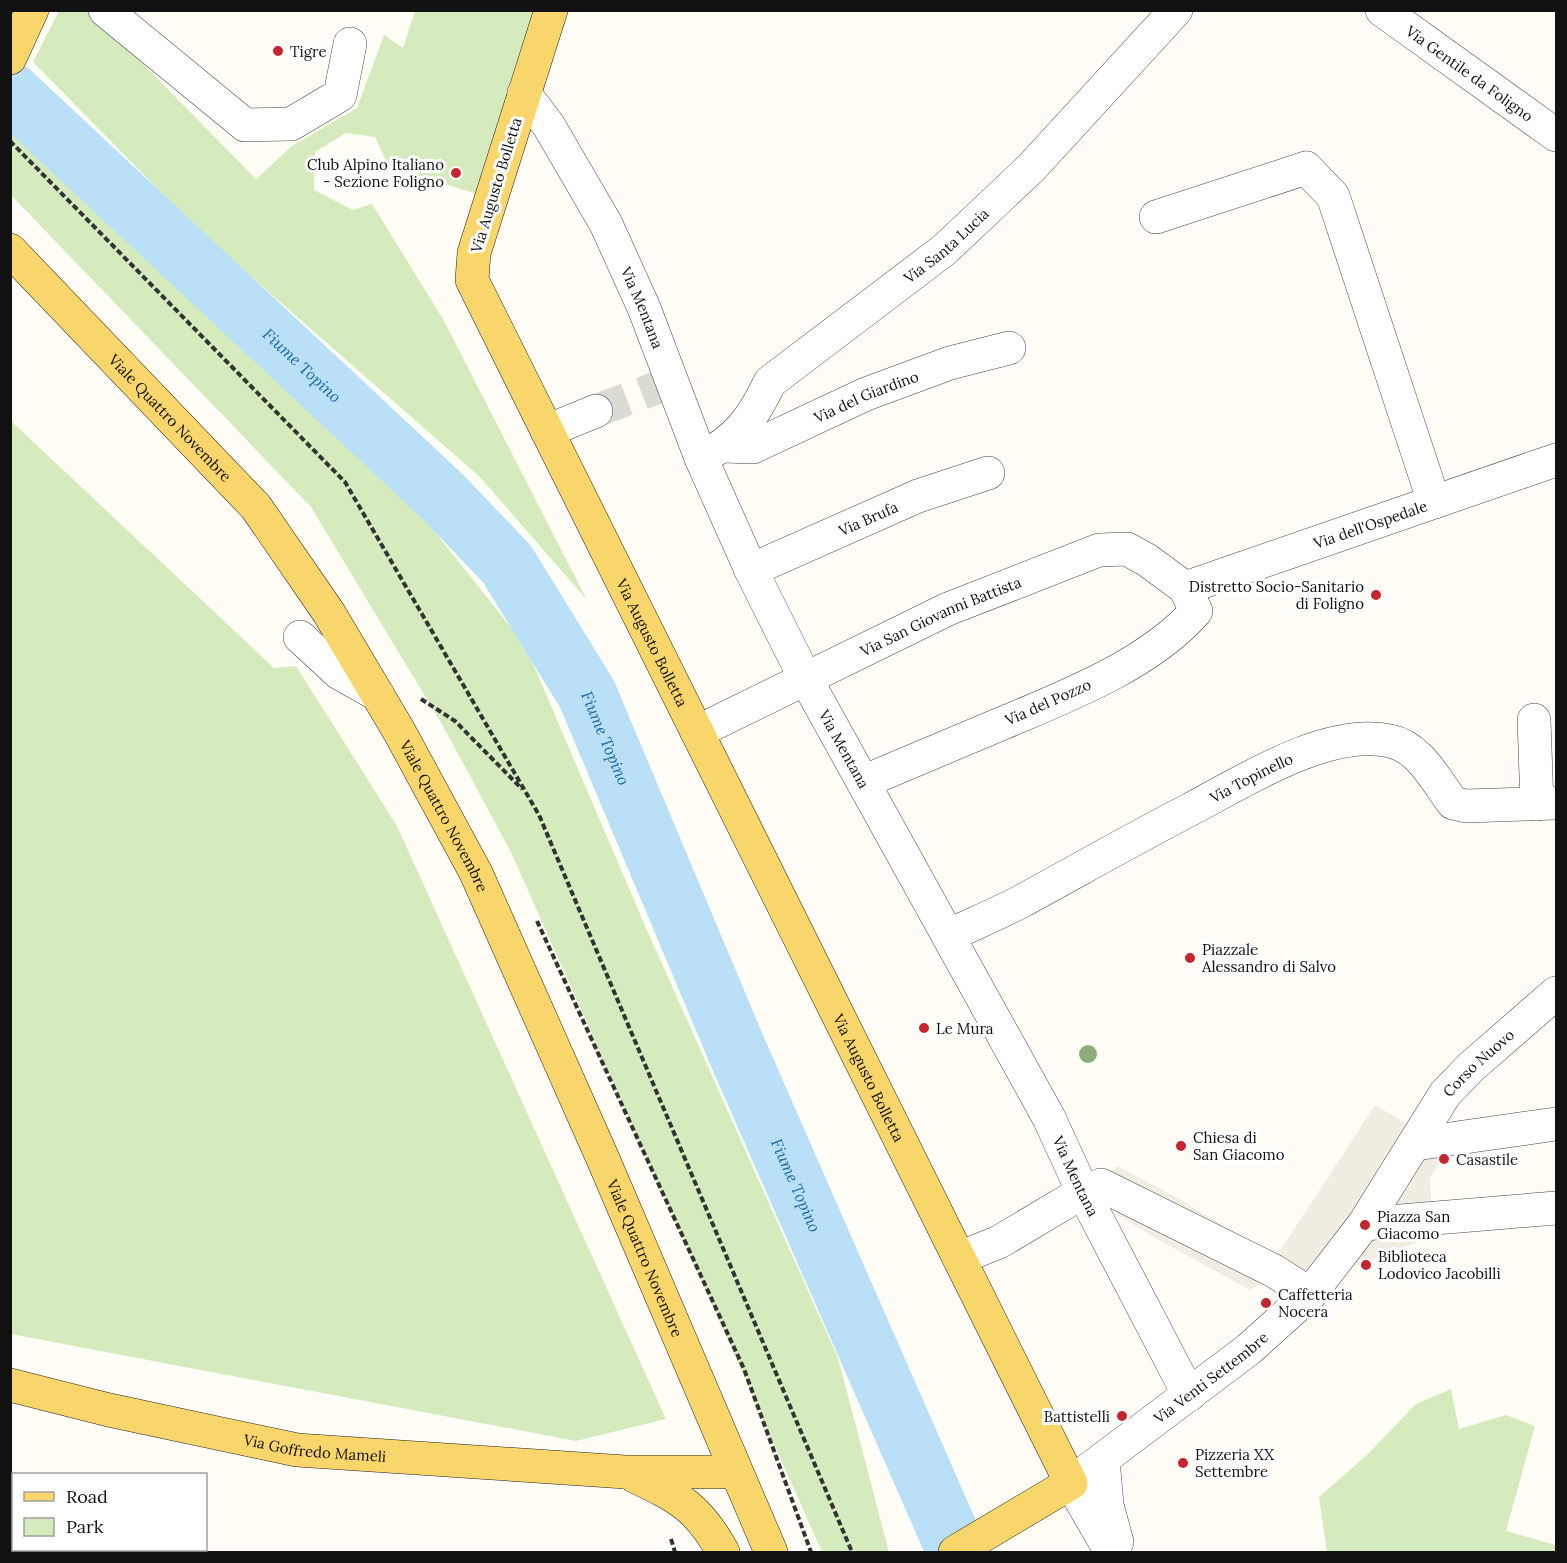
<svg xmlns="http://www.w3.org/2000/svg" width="1567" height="1563" viewBox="0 0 1567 1563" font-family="Lora,serif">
<rect width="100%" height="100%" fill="#fffdf5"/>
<g fill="#d5ebbd">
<polygon points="59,11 91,11 256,179 292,146 357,108 384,35 403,48 415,11 546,11 484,196 389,167 375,137 346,133 315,152 314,190 353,210 372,204 443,319 587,600 480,477 199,231 33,62"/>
<polygon points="11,130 412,503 525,645 646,928 838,1358 889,1552 822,1552 511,852 443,726 311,507 11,195"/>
<polygon points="11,421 274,668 296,666 397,826 666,1419 576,1441 11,1334"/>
<polygon points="1451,1389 1459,1429 1506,1415 1535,1426 1506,1531 1556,1545 1556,1552 1327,1552 1319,1497 1368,1454 1416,1404"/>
</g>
<polygon fill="#f1ede2" points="1375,1105 1448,1148 1430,1179 1433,1236 1346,1269 1294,1327 1266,1280 1250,1290 1152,1236 1116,1214 1101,1185 1117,1166 1174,1196 1276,1257"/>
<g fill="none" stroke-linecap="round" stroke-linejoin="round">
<path stroke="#b9e0f7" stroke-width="60" id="s1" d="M10,92L443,497L507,564L587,694L738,1053L957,1552"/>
<polyline stroke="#dbdad3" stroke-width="33" stroke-dasharray="33 16" stroke-linecap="butt" points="596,411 661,386"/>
<g stroke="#444" stroke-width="34">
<g id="minor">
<polyline points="105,10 245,125 291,124 340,95 350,44"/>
<path id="s2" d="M1382,10L1556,135"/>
<path id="s3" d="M524,93L549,126L606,224L644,308L701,458L751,570L802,672L1049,1118L1083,1192L1189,1395"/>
<polyline points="1156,217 1306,168 1333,196 1434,502"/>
<polyline points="547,431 596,411"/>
<path id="s4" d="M724,446L753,447L866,394L950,363L1009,348"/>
<path id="s5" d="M701,458C737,440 753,418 770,382L944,250L1031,168L1176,10"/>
<path id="s6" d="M751,570L918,496L988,473"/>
<path id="s7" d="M1185,588L1556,460"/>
<polyline points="300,637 339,673 378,695"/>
<polyline points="1534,720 1537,804"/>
<path id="s8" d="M697,732L948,609L1099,550L1127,549L1147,560L1185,588L1196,611C1150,664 1067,696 1003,723C956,743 910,762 863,782"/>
<path id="s9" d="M950,935C973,924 997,914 1020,902C1077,871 1133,839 1191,809C1244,781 1328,727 1390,741C1420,747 1436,781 1453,803L1466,806L1556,803"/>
<polyline points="1415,1144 1556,1124"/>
<polyline points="1364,1224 1556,1208"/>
<polyline points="959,1258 999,1242 1083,1192 1101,1185 1274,1271 1310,1294"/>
<polyline points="1103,1459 1107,1505 1117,1542"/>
<path id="s10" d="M1111,1552L1071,1483L1249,1349L1310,1294L1364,1224L1445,1094L1471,1067L1556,993"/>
</g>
</g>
<g stroke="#222" stroke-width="34">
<g id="major">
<path id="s11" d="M551,10L474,253L472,280L1071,1483L955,1552"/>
<polyline points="10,58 32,10"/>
<path id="s12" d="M10,250L256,507L329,613L399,731L476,873L603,1159L771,1552"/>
<path id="s13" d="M10,1385L109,1410L297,1450L625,1472H736"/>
<path d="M634,1476C680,1498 698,1507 723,1552"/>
</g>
</g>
<g stroke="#333" stroke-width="4" stroke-dasharray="6 3" stroke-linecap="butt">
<polyline points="10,141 345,482 539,815 852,1552"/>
<polyline points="421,699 455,721 522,789"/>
<polyline points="537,921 744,1369 811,1552"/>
<polyline points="671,1539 675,1552"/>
</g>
<use href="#minor" stroke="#fff" stroke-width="33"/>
<use href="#major" stroke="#f9d66b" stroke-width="33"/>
</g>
<circle fill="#8dad7f" cx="1088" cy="1054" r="9"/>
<g fill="#c4262e" stroke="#fff" stroke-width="2">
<circle cx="278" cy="51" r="6"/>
<circle cx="456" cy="173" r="6"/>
<circle cx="1376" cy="595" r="6"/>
<circle cx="1190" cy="958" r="6"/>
<circle cx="924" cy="1028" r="6"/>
<circle cx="1181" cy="1146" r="6"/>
<circle cx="1444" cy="1159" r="6"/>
<circle cx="1365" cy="1225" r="6"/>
<circle cx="1366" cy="1265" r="6"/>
<circle cx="1266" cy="1303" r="6"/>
<circle cx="1122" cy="1416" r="6"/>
<circle cx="1183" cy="1463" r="6"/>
</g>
<g text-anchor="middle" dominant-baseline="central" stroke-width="6" stroke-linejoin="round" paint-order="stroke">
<g font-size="15" fill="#111" stroke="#fff" text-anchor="start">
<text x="290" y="51">Tigre</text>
<text x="444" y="164" text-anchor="end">Club Alpino Italiano<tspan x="444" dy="17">- Sezione Foligno</tspan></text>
<text x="1364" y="586" text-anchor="end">Distretto Socio-Sanitario<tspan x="1364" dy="17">di Foligno</tspan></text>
<text x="1202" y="949">Piazzale<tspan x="1202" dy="17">Alessandro di Salvo</tspan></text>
<text x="936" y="1028">Le Mura</text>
<text x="1193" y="1137">Chiesa di<tspan x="1193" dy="17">San Giacomo</tspan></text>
<text x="1456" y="1159">Casastile</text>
<text x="1377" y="1216">Piazza San<tspan x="1377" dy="17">Giacomo</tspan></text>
<text x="1378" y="1256">Biblioteca<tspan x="1378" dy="17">Lodovico Jacobilli</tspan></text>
<text x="1278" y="1294">Caffetteria<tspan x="1278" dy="17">Nocera</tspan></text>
<text x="1110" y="1416" text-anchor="end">Battistelli</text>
<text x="1195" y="1454">Pizzeria XX<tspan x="1195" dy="17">Settembre</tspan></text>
</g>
<g font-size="15" fill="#111" stroke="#fff">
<text stroke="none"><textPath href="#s2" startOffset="108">Via Gentile da Foligno</textPath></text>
<text transform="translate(496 185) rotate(-73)">Via Augusto Bolletta</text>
<text stroke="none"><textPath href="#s5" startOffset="328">Via Santa Lucia</textPath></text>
<text stroke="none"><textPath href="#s3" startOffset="246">Via Mentana</textPath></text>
<text stroke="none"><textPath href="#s4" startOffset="153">Via del Giardino</textPath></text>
<text stroke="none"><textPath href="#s12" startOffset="232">Viale Quattro Novembre</textPath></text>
<text stroke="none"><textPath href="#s6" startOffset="128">Via Brufa</textPath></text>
<text stroke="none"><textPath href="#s7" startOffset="196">Via dell'Ospedale</textPath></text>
<text stroke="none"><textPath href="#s8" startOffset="270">Via San Giovanni Battista</textPath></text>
<text stroke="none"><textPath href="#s11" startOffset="687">Via Augusto Bolletta</textPath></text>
<text transform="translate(1048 702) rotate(-24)">Via del Pozzo</text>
<text stroke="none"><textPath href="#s3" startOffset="732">Via Mentana</textPath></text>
<text stroke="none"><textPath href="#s9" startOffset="340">Via Topinello</textPath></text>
<text stroke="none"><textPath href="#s12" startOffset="718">Viale Quattro Novembre</textPath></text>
<text stroke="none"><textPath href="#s10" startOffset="672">Corso Nuovo</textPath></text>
<text stroke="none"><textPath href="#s11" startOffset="1173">Via Augusto Bolletta</textPath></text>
<text stroke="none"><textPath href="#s3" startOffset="1218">Via Mentana</textPath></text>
<text stroke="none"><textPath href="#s12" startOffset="1204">Viale Quattro Novembre</textPath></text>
<text stroke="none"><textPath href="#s10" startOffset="255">Via Venti Settembre</textPath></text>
<text stroke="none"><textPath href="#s13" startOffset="312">Via Goffredo Mameli</textPath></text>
</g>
<g font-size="16" font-style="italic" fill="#1768a6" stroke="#fff">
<text stroke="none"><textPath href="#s1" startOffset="400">Fiume Topino</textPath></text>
<text stroke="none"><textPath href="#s1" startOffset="886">Fiume Topino</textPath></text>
<text stroke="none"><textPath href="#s1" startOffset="1372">Fiume Topino</textPath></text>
</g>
</g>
<rect width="1567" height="1563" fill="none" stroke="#111111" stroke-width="24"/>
<rect x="12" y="1473" width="195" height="78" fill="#ffffff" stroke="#a0a0a0" stroke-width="1.5"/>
<rect x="24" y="1492" width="30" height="9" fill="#f9d66b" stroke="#a0a0a0" stroke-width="1.5"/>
<text x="66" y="1503" font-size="18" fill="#111111">Road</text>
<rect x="24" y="1518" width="30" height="18" fill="#d5ebbd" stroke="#a0a0a0" stroke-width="1.5"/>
<text x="66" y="1533" font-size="18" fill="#111111">Park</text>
</svg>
